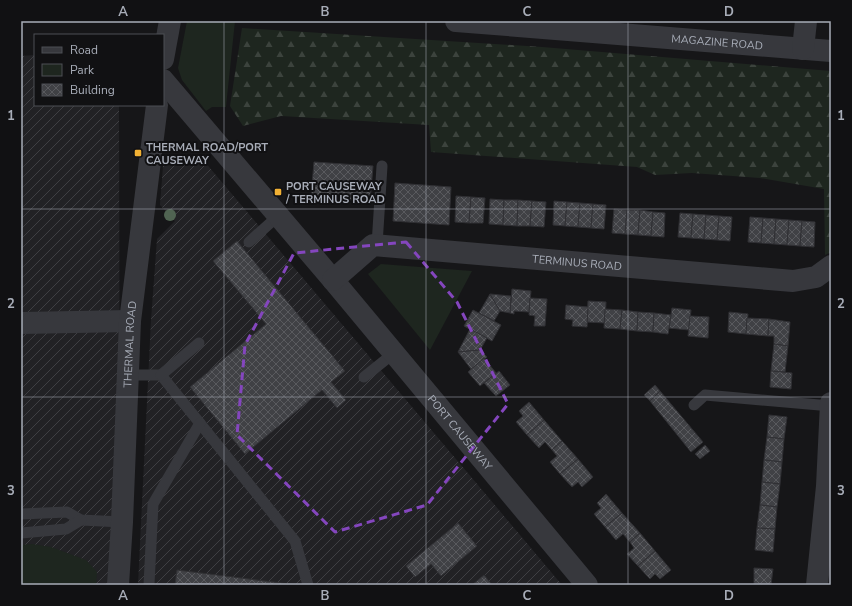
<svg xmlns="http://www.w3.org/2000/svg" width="852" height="606" viewBox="0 0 852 606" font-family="'Nunito Sans',sans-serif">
<defs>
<pattern id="industrial-furrows" width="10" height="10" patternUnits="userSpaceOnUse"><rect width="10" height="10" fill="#222225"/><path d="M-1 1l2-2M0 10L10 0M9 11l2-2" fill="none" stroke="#3f3f43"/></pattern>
<pattern id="forest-firs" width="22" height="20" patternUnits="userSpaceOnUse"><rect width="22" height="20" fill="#1e261f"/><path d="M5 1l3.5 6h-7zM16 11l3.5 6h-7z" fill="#3c433d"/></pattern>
<pattern id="building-cross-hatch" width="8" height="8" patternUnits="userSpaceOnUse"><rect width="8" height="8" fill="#404145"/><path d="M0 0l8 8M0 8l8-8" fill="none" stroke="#595a5e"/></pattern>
</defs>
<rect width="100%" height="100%" fill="#161618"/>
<g fill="url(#industrial-furrows)">
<polygon points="35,55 35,105 119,105 120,585 21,585 21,56"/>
<polygon points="204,161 483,491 562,585 138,585 151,320 157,239 175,221 160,205 163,166"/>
</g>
<g fill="#1e261f">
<polygon points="187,21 235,21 226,107 212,107 206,111 182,80 178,68"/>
<polygon points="381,264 472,271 430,350 368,274"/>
<polygon points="32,544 51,547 86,560 97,572 96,585 21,585 21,545"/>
</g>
<polygon fill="url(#forest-firs)" points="242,28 542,47 831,71 831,252 825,255 824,189 760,178 692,173 655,175 637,167 431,152 429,125 281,116 243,126 230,106"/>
<g fill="url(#building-cross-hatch)" stroke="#303034">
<polygon points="314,162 373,166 370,202 311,197"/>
<polygon points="395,183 451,187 449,225 393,221"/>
<polygon points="456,196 471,197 469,223 455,222"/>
<polygon points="471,197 485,198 483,223 469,223"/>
<polygon points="490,199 504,200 503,225 489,224"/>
<polygon points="504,200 518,200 517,226 503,225"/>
<polygon points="518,200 532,201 530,226 517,226"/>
<polygon points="532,201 546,202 544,227 530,226"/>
<polygon points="554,201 567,202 565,226 553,225"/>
<polygon points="567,202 580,203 578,227 565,226"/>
<polygon points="580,203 593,204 591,228 578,227"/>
<polygon points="593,204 606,205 604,229 591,228"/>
<polygon points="614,209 627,210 625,234 612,233"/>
<polygon points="627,210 640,210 638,235 625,234"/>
<polygon points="640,210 653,212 651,236 638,235"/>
<polygon points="653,212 665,213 664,237 651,236"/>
<polygon points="680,213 693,214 691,238 678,237"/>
<polygon points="693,214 706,215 704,239 691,238"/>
<polygon points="706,215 719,216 717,240 704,239"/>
<polygon points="719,216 732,217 730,241 717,240"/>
<polygon points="750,217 763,218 761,243 748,242"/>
<polygon points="763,218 776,219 774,244 761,243"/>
<polygon points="776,219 789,220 787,245 774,244"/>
<polygon points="789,220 802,221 800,246 787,245"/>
<polygon points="802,221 815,222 814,247 800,246"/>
<polygon points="237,241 345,371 331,382 346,400 337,408 322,390 245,454 190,387 266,324 213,261"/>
<polygon points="512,289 531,291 529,312 514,311 514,314 510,313"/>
<polygon points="490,294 500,311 494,321 479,313"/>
<polygon points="490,294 511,296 510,313 500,311"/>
<polygon points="530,298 547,299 545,326 534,326 535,316 529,315"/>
<polygon points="588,301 606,302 605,323 587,322"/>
<polygon points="566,305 588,307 587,327 572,326 573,320 565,319"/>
<polygon points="672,308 691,310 689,330 669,328"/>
<polygon points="605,309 622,310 620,329 604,328"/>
<polygon points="473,310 501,325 492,341 464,326"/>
<polygon points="622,310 638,312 637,331 620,329"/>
<polygon points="638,312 654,313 653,332 637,331"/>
<polygon points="729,312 748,314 746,334 728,332"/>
<polygon points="654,313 671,315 668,334 653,332"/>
<polygon points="690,316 709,317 708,338 688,336"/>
<polygon points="747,318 769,319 768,336 746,334"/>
<polygon points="769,319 790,322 788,346 774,344 774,336 768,336"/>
<polygon points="470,329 487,338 480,350 458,352"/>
<polygon points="774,344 788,346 785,372 771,371"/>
<polygon points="480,350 487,357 471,369 458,352"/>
<polygon points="484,358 496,373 480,386 468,372"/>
<polygon points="499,371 510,385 496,396 484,383"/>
<polygon points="771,371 792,373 791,389 770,387"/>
<polygon points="655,385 660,391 650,401 644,395"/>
<polygon points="660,391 703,442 691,452 650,401"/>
<polygon points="529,402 544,420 527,435 516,422 523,416 519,411"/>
<polygon points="769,415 787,417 784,439 767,437"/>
<polygon points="544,420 562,441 552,450 545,442 539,448 527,435"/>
<polygon points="767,437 784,439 782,462 764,460"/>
<polygon points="562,441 578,459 560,474 550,462 557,456 552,450"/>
<polygon points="705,445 710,451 700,459 695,454"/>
<polygon points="578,459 593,477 582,487 578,482 572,487 560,474"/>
<polygon points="764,460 782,462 780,484 762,482"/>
<polygon points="762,482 780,484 777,507 760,505"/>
<polygon points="606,494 622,513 605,527 594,514 601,508 597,503"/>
<polygon points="760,505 777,507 775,529 757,528"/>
<polygon points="622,513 640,533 630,542 623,534 616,540 605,527"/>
<polygon points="458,523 477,546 441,576 431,564 415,577 406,566"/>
<polygon points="757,528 775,529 773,552 755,550"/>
<polygon points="640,533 655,551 638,566 627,554 634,548 630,542"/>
<polygon points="655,551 671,570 660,579 655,574 650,579 638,566"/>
<polygon points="754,568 773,569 771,585 754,584"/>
<polygon points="177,570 297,585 175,585"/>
<polygon points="484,575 492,585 472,585"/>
</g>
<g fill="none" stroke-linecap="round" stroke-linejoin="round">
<g stroke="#37383d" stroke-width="11">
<polyline points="249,242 278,216"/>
<polyline points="377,245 382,166"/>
<polyline points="127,375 161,375 295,541 308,585"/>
<polyline points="161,375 199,343"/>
<polyline points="364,377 394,353"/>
<polyline points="694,405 705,395 831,406"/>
<polyline points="21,514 67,512 81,520 122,522"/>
<polyline points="21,533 66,529 81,520"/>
<polyline points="149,585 153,504 200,423"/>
</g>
<g stroke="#37383d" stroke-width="22">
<path id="s1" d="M456,21L831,51"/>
<polyline points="803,49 806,21"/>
<path id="s2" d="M163,80L333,280L587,585"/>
<path id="s3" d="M333,280L373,245L793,281L816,277L831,266"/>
<polyline points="21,323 130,321"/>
<polyline points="817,585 827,486 831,403"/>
</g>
<g stroke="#37383d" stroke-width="22">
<polyline points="163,59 170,21"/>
<path id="s4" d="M118,585L122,522L130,321L157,105"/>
</g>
</g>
<circle fill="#506452" cx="170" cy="215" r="6"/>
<path fill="none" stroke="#8446be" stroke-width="3" stroke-dasharray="8 5" stroke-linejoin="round" d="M406,242L457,302L508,404L427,505L335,532L237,435L245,345L294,253Z"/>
<path fill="none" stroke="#a8adb8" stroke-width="1" stroke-opacity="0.55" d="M224,21V585M426,21V585M628,21V585M21,209H831M21,397H831"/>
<g fill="#f2b134" stroke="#111113" stroke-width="1.5">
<rect x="134" y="149" width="8" height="8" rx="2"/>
<rect x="274" y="188" width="8" height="8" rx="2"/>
</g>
<g text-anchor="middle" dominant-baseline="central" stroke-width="4" stroke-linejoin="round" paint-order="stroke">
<g font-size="11" fill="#a8adb8" stroke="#111113">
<text stroke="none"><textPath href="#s1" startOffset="262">MAGAZINE ROAD</textPath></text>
<text stroke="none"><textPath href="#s3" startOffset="258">TERMINUS ROAD</textPath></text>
<text stroke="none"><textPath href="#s4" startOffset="241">THERMAL ROAD</textPath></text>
<text stroke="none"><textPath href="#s2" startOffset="461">PORT CAUSEWAY</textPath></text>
</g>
<g font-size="11" font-weight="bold" fill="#a8adb8" stroke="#111113" text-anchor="start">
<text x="146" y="147">THERMAL ROAD/PORT<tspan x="146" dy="13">CAUSEWAY</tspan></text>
<text x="286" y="186">PORT CAUSEWAY<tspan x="286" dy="13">/ TERMINUS ROAD</tspan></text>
</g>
</g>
<rect width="852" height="606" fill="none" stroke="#111113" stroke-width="44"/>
<rect x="34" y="34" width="130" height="72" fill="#111113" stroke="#4d4f55"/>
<rect x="42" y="47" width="20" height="6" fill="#37383d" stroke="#4d4f55"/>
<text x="70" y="54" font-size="12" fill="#a8adb8">Road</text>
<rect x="42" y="64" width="20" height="12" fill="#1e261f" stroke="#4d4f55"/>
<text x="70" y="74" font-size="12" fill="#a8adb8">Park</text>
<rect x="42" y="84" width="20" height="12" fill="url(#building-cross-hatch)" stroke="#4d4f55"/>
<text x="70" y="94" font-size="12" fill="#a8adb8">Building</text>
<rect x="22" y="22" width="808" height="562" fill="none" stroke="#a8adb8" stroke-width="1.5"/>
<g font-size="13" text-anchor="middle" font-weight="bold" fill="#a8adb8">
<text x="123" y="16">A</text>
<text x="325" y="16">B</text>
<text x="527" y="16">C</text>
<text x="729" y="16">D</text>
<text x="11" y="120">1</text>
<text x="841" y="120">1</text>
<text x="11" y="308">2</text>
<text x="841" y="308">2</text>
<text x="11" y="495">3</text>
<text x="841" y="495">3</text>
<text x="123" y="600">A</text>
<text x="325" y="600">B</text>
<text x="527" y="600">C</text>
<text x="729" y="600">D</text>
</g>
</svg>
